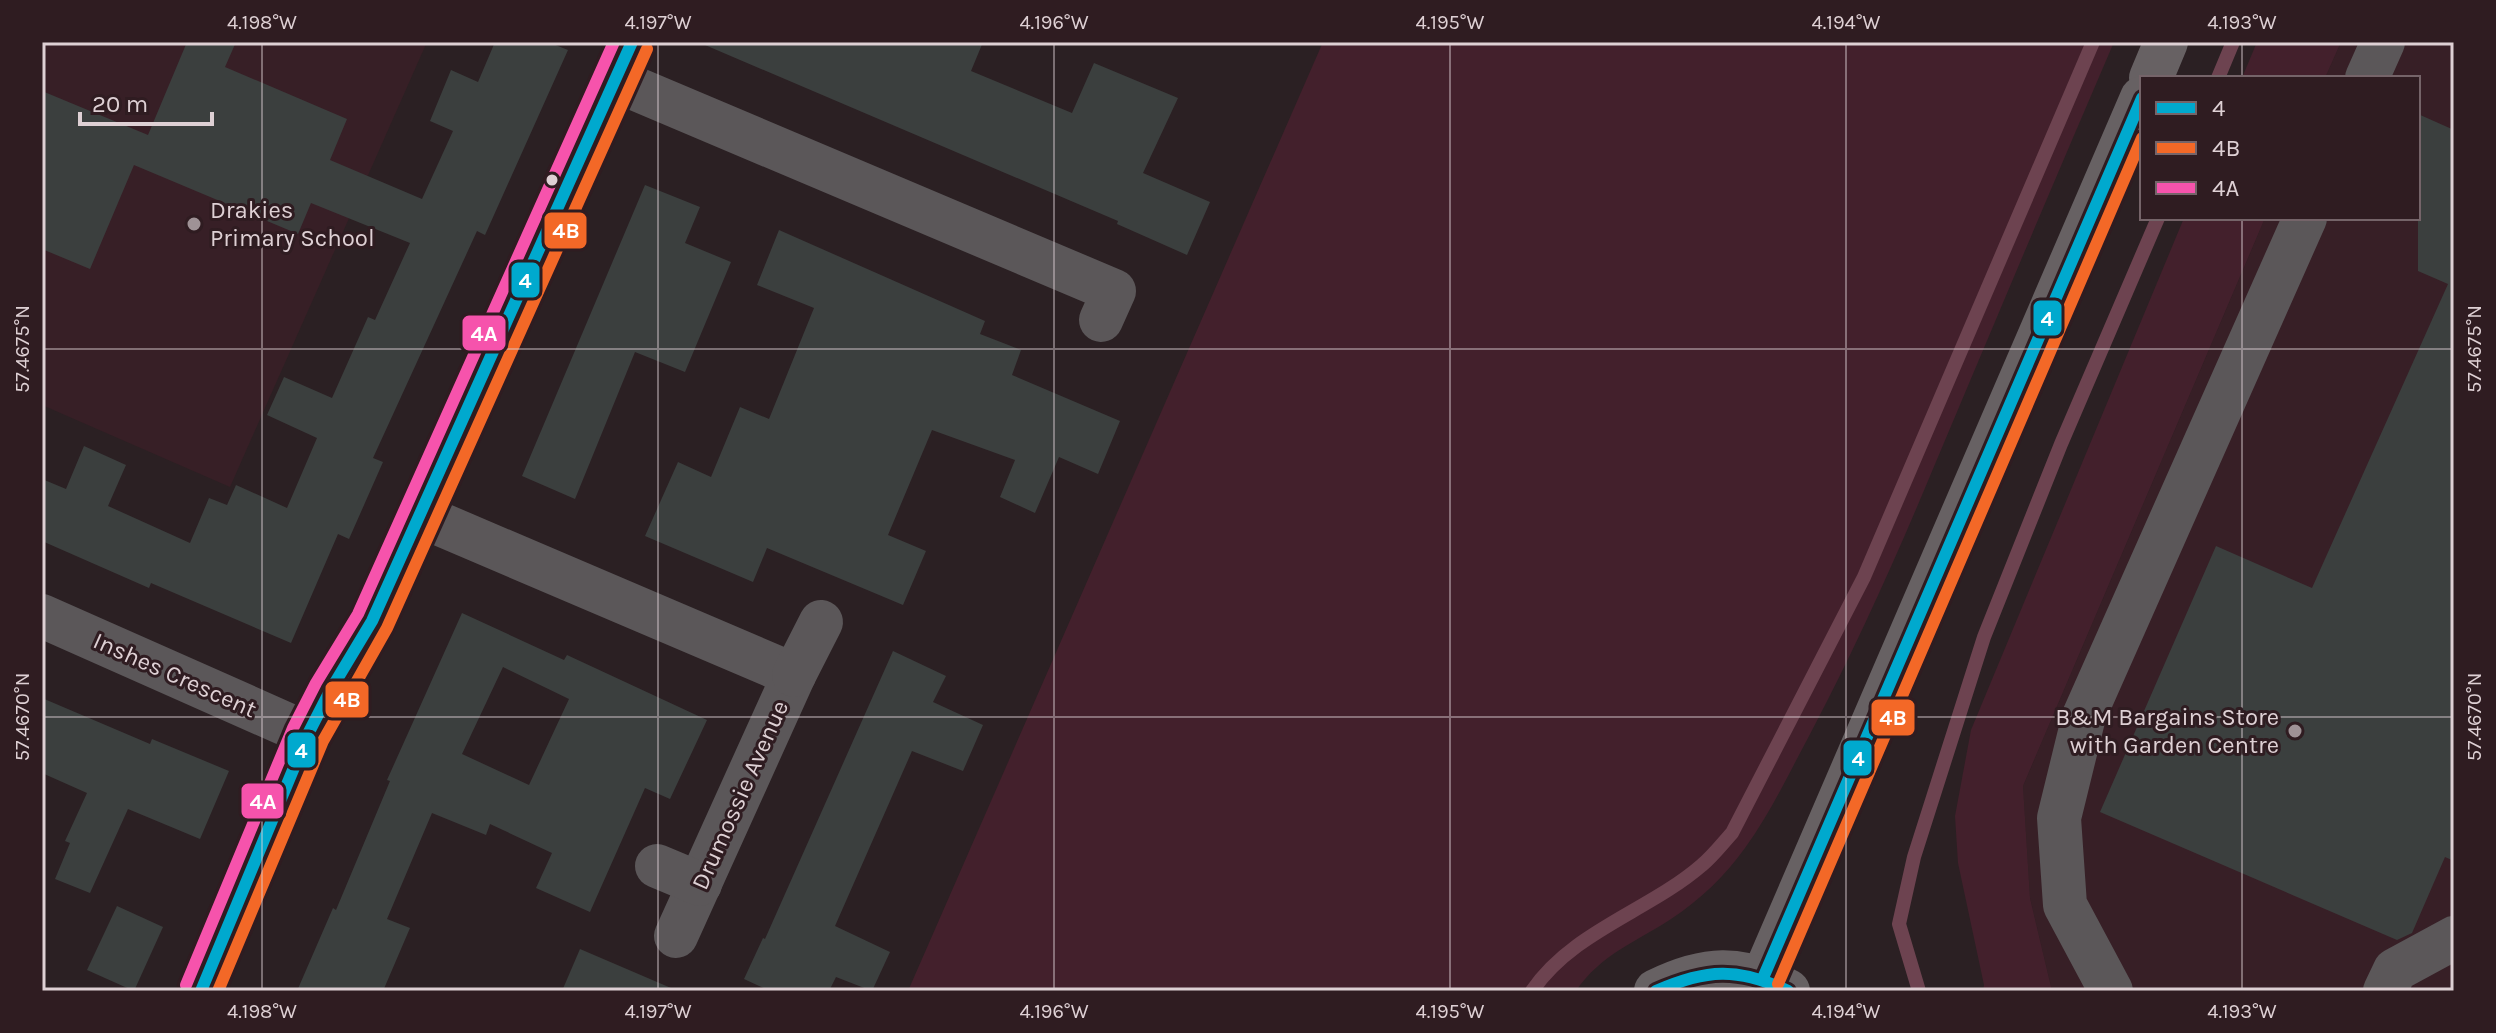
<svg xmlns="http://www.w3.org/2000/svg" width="2496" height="1033" viewBox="0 0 2496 1033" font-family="Karla,sans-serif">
<rect width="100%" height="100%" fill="#2b2023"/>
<g fill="#371f26">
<polygon points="42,42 427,42 230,487 42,405"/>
<polygon points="2341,42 2454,42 2454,991 2052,991 2030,898 2023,786 2265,218 2418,218 2418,78 2325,78"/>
</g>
<g fill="#43202c">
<path d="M1323,42H2114C2052,186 1991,331 1930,476C1893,565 1853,653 1808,738C1788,775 1770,814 1745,848C1725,876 1700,900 1671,919C1636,942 1601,954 1576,991H908Z"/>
<polygon points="2257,42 2341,42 2325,78 2242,78"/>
<polygon points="2184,218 2265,218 2023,786 2030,898 2052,991 1983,991 1984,985 1958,863 1955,816 1971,730"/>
</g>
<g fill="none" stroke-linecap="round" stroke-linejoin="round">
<g stroke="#6d4350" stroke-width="14">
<polyline points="2218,78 2233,42"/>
<path d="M1532,991C1573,931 1649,911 1702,865C1713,856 1722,844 1732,833L1864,577L2093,42"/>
<polyline points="1919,991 1899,924 1914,857 1984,637 2061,444 2158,218"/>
</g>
</g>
<g fill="#3b3f3e" fill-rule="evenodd">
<polygon points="187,42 236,42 225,67 347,119 330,160 422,199 453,131 430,121 451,70 478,82 495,42 548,42 568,50 485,235 477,231 373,458 383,462 349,539 338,534 291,643 151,583 149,588 42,541 42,479 66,489 84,446 126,465 108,506 190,543 209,498 227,505 236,485 287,508 317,438 267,415 284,377 332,398 368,317 375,320 410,243 311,203 298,234 134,165 90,269 42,249 42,91 148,135"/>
<polygon points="698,42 983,42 971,71 1072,113 1094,63 1178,98 1143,173 1210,202 1187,255 1117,224 1118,221"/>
<polygon points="2418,114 2454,130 2454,861 2445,857 2412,933 2397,940 2100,812 2216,546 2312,588 2448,284 2418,271"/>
<polygon points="645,185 700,207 685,243 731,262 685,372 635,352 575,499 522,476"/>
<polygon points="779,230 985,321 980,334 1021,350 1012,375 1120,421 1098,474 1059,457 1035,513 1000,497 1015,460 932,430 888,535 926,551 903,605 767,548 753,582 645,536 678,462 711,477 740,407 769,419 814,308 757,285"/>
<path d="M462,613L564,660L567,655L707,720L670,799L645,788L590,912L536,888L552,853L490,824L486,835L432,813L387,919L410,928L383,991H297L333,908L336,910L390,781L387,780ZM503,667L569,699L529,785L462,754Z"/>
<polygon points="893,651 946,676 933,702 983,725 963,771 912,751 835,926 890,952 872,991 836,977 829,991 770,991 744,979 763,938 765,939"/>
<polygon points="42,698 150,744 152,739 229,771 200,839 128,809 90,893 55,879 70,843 65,841 87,793 42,773"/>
<polygon points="117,906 163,927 134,991 87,970"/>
<polygon points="580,949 678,991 562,991"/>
</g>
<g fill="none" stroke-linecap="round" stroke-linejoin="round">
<g stroke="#5b5759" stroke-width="44">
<polyline points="2367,78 2383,42"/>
<polyline points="615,80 1114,291 1101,320"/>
<polyline points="419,515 794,675 676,936"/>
<polyline points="42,616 308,734"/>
<polyline points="794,675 821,622"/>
<polyline points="657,866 700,884"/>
<polyline points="201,991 308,734 330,691 372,621 632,42"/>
<polyline points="2111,991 2065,905 2059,818 2084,716 2305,218"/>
<polyline points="2385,991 2395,970 2454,938"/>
</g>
<g stroke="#676163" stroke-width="44">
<polyline points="2151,78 2166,42"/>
<polyline points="1763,978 2142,98"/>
<path d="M1656,991C1705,967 1740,965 1788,991"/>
</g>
<g stroke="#2f1c21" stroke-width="18">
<g id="bus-1">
<polyline points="1763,978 2142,98"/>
<polyline points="201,991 308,734 330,691 372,621 632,42"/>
<path d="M1656,991C1706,969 1738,967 1788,991"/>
</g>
</g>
<g stroke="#2f1c21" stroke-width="18">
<g id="bus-2">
<polyline points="1778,984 2142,138"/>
<polyline points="218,991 323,741 387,628 647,49"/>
</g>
</g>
<g stroke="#2f1c21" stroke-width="18">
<polyline id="bus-3" points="186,985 293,728 316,683 358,614 614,42"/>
</g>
<use href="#bus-1" stroke="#00a9ce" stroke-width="12"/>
<use href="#bus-2" stroke="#f36827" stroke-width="12"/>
<use href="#bus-3" stroke="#f653ac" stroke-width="12"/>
</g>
<path fill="none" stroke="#ded0d4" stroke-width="2" stroke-opacity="0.45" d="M262,42V991M658,42V991M1054,42V991M1450,42V991M1846,42V991M2242,42V78M2242,218V991M42,349H2454M42,717H2454"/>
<circle fill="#ded0d4" stroke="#2f1c21" stroke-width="3" cx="552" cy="180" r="7"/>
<g fill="#9f9296" stroke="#2f1c21" stroke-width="3">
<circle cx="194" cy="224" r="8"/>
<circle cx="2295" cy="731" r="8"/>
</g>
<g text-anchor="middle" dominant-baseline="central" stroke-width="6" stroke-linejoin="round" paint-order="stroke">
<g font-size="24" fill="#ded0d4" stroke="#2f1c21" text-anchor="start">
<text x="210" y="210">Drakies<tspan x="210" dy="28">Primary School</tspan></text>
<text x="2279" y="717" text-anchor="end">B&amp;M Bargains Store<tspan x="2279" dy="28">with Garden Centre</tspan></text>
</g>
<g font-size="24" fill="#ded0d4" stroke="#2f1c21">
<text transform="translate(175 675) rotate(24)">Inshes Crescent</text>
<text transform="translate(740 795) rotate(-66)">Drumossie Avenue</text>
</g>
</g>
<g stroke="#2f1c21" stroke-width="3">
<rect x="543" y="211" width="45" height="39" rx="8" fill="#f36827"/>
<rect x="510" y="261" width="31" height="38" rx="8" fill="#00a9ce"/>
<rect x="2032" y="299" width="31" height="38" rx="8" fill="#00a9ce"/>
<rect x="461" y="314" width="46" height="38" rx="8" fill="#f653ac"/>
<rect x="324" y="680" width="46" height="39" rx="8" fill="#f36827"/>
<rect x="1870" y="698" width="46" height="39" rx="8" fill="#f36827"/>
<rect x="286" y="731" width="31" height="38" rx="8" fill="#00a9ce"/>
<rect x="1842" y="739" width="31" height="38" rx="8" fill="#00a9ce"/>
<rect x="240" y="782" width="45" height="38" rx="8" fill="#f653ac"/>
</g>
<g font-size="22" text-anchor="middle" font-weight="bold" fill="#fff">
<text x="566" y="238">4B</text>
<text x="525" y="288">4</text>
<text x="2047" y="326">4</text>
<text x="484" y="341">4A</text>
<text x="347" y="707">4B</text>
<text x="1893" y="725">4B</text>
<text x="301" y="758">4</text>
<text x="1858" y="766">4</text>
<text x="263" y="809">4A</text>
</g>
<rect width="2496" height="1033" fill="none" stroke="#2f1c21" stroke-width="88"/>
<rect x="2140" y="76" width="280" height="144" fill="#2f1c21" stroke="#756469" stroke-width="2"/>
<rect x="2156" y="102" width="40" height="12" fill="#00a9ce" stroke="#756469" stroke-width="2"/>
<text x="2212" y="116" font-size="24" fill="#ded0d4">4</text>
<rect x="2156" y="142" width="40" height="12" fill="#f36827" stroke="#756469" stroke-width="2"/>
<text x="2212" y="156" font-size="24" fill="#ded0d4">4B</text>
<rect x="2156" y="182" width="40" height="12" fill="#f653ac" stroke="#756469" stroke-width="2"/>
<text x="2212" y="196" font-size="24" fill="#ded0d4">4A</text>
<path d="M80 112v12h132v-12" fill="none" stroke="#ded0d4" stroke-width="4"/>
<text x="92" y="112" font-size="24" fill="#ded0d4" stroke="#2f1c21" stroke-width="6" paint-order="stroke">20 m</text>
<rect x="44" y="44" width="2408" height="945" fill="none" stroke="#ded0d4" stroke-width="3"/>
<g font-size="20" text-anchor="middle" fill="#ded0d4">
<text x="262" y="29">4.198°W</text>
<text x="658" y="29">4.197°W</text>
<text x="1054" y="29">4.196°W</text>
<text x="1450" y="29">4.195°W</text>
<text x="1846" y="29">4.194°W</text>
<text x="2242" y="29">4.193°W</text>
<text transform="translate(22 349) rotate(-90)" y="7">57.4675°N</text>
<text transform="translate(2474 349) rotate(-90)" y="7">57.4675°N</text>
<text transform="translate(22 717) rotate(-90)" y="7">57.4670°N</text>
<text transform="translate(2474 717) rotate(-90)" y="7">57.4670°N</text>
<text x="262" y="1018">4.198°W</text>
<text x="658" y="1018">4.197°W</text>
<text x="1054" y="1018">4.196°W</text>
<text x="1450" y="1018">4.195°W</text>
<text x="1846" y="1018">4.194°W</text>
<text x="2242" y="1018">4.193°W</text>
</g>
</svg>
